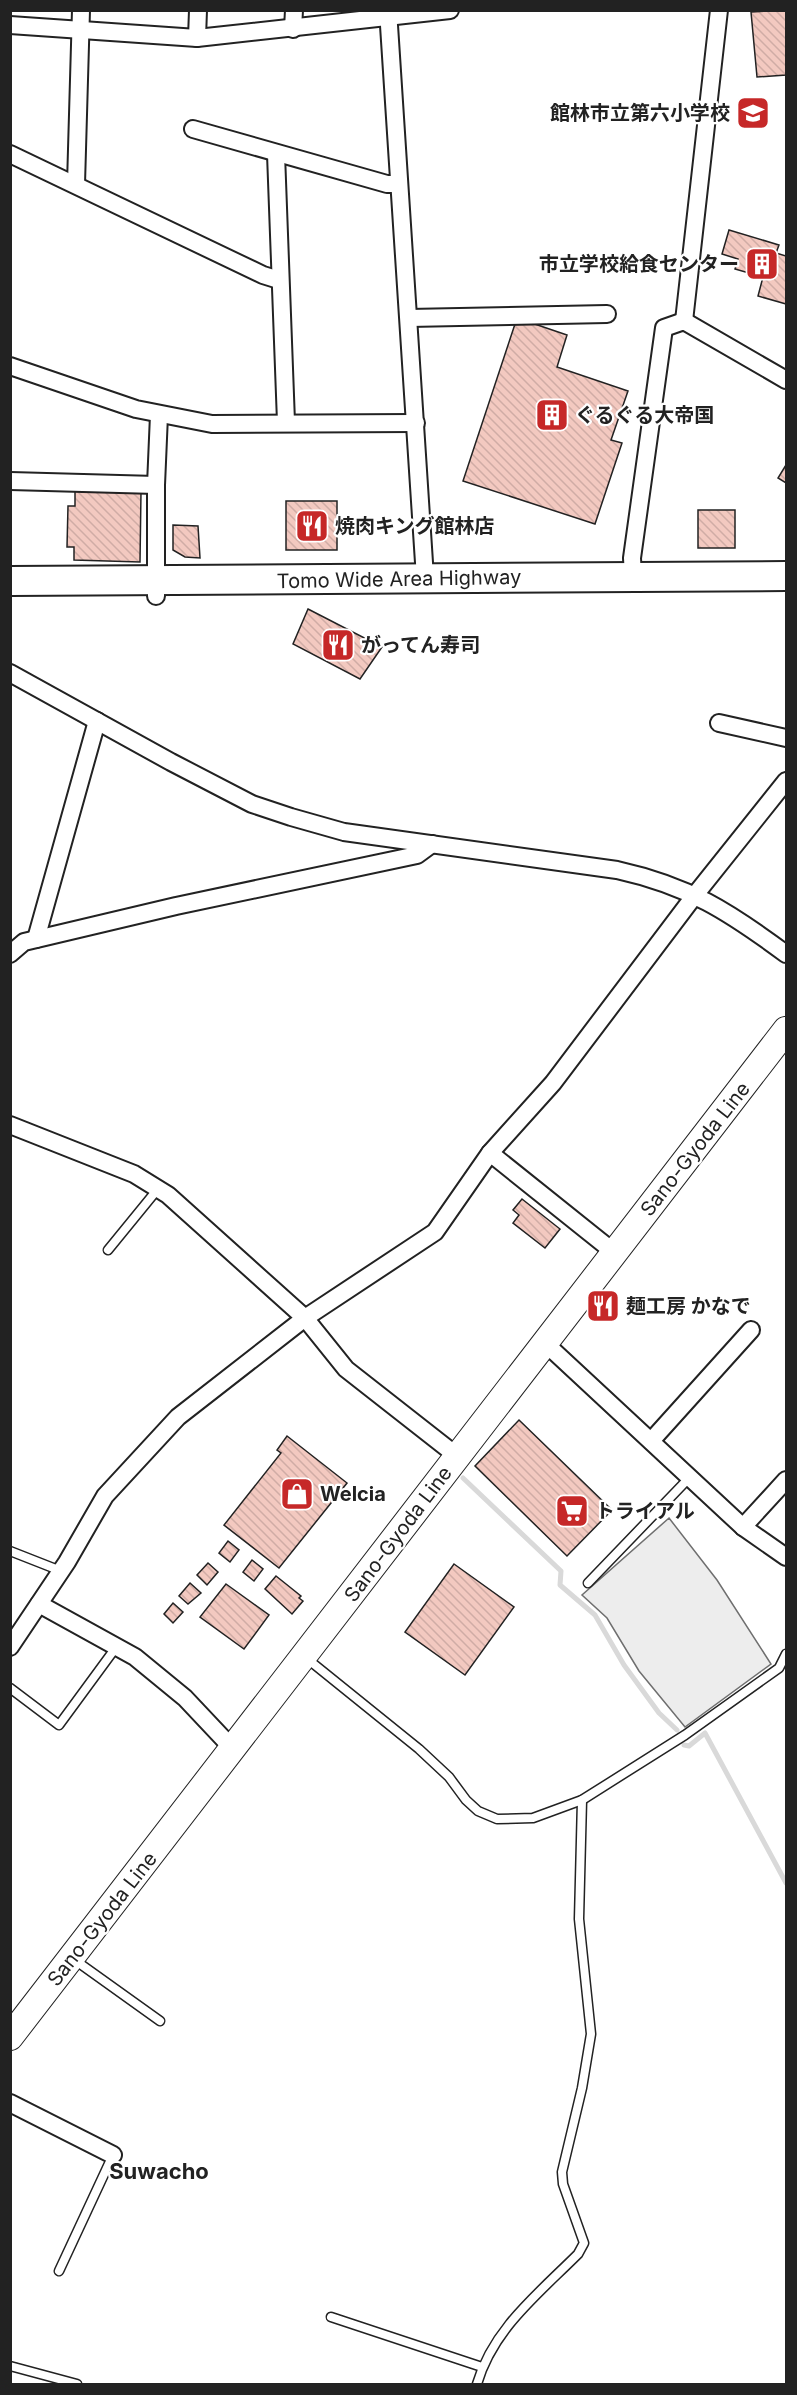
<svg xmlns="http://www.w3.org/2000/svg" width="797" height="2395" viewBox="0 0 797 2395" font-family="Inter,'Noto Sans JP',sans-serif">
<defs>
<pattern id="building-back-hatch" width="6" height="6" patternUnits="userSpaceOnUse" patternTransform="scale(1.5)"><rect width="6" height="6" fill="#f3c9c0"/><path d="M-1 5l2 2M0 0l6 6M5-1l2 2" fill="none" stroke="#d0aca5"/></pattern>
</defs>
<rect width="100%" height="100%" fill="#fff"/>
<polygon fill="#ededed" stroke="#6f6f6f" stroke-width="1.5" points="669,1518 717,1580 771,1664 685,1727 639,1671 607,1618 582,1595"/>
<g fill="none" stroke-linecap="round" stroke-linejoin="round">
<g stroke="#d9d9d9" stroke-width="5">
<polyline points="463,1478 561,1571 560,1585 595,1615 624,1665 659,1713 677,1730"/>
<polyline points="684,1745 689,1746 705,1733 786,1883"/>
</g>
</g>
<g fill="url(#building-back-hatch)" stroke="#222" stroke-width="1.5">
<polygon points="786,10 786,75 757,77 751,12"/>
<polygon points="729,230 779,245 776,253 786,256 786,304 758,296 763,277 735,269 738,259 722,254"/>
<polygon points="517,318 567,335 557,367 628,391 611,440 622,443 595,524 463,481"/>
<polygon points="786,465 786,483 778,478"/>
<polygon points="75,490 141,492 140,562 74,560 74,547 67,547 68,506 75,506"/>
<rect x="286" y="501" width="51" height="49"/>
<rect x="698" y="510" width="37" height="38"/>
<polygon points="173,525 198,526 200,558 185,557 173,550"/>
<polygon points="308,609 382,647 360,679 293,644"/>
<polygon points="522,1199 560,1229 545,1248 513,1223 519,1215 513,1210"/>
<polygon points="600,1292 616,1307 607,1317 600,1310 594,1317 585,1309"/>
<polygon points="519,1420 612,1510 567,1556 475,1466"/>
<polygon points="287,1436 347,1483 279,1568 224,1525 281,1453 277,1450"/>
<polygon points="228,1541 239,1550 230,1562 219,1553"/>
<polygon points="252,1560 263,1569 254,1581 243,1572"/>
<polygon points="208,1563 218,1572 207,1585 197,1575"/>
<polygon points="454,1564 514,1607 465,1675 405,1632"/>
<polygon points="276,1576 301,1596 299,1598 303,1601 292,1614 265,1589"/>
<polygon points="190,1583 201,1593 188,1604 179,1596"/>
<polygon points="226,1584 269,1615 244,1649 200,1617"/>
<polygon points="173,1603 183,1612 173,1623 164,1614"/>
</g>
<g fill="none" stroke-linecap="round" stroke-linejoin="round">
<g stroke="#222" stroke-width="11">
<g id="lane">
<polyline points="108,1250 157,1190"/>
<polyline points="10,1551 61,1571"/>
<polyline points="588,1583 690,1477"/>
<polyline points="305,1657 419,1749 449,1777 466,1800 478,1811 497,1819 533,1818 582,1800 685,1735 779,1668 786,1654"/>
<polyline points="10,1688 59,1725 117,1646"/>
<polyline points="72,1958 160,2021"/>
<polyline points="59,2271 113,2155"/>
<polyline points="331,2317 482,2367"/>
<polyline points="10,2366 77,2384"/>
<path d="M477,2384C493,2329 538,2294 578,2254L584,2243L563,2184L562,2172L582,2088L591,2034L579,1919L582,1800"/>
</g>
</g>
<g stroke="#222" stroke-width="20">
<g id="street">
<polyline points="388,10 425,578"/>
<polyline points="10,25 197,38 450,10"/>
<polyline points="293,29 294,10"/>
<polyline points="197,38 198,10"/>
<polyline points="193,129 387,184 399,184"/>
<polyline points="10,154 263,275 279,280"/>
<polyline points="276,154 286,422"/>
<polyline points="76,184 81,10"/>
<polyline points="409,318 607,314"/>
<polyline points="684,321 719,10"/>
<polyline points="10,366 136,409 212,424 416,423"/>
<polyline points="10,481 156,485"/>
<polyline points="633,576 632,558 664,328 684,321 786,380"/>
<polyline points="156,596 156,485 159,415"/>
<path d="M10,673L171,762L252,804L291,817L344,832L617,870C689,886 728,911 786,954"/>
<polyline points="719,723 786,738"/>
<polyline points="36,939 97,721"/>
<polyline points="10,954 24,942 176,906 417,855 432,844"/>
<polyline points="10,1125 134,1174 168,1195 305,1318 346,1369 457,1456"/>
<polyline points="490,1153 615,1253"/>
<polyline points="545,1343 743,1527 786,1557"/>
<polyline points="651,1441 751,1330"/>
<polyline points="743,1527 786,1480"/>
<polyline points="39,1604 135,1657 185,1698 234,1750"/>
<polyline points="10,1647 67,1562 105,1496 178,1417 305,1318 435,1232 490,1153 553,1083 695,895 786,781"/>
<polyline points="10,2103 113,2155"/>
</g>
</g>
<g stroke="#222" stroke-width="28">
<polyline id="primary" points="10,2037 786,1030"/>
</g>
<g stroke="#222" stroke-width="32">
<polyline id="highway" points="10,581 786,576"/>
</g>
<use href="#lane" stroke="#fff" stroke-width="8"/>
<use href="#street" stroke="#fff" stroke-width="16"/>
<use href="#primary" stroke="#fff" stroke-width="26"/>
<use href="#highway" stroke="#fff" stroke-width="28"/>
</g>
<defs>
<g id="school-square" transform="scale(1.725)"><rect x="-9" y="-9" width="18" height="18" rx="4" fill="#c62828" stroke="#fff"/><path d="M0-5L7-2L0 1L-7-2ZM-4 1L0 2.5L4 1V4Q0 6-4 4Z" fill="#fff"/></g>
<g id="building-square" transform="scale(1.725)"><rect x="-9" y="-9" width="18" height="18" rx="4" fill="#c62828" stroke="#fff"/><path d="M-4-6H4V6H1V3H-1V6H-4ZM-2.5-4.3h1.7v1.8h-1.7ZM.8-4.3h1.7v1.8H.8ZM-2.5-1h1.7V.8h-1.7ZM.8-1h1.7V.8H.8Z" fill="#fff"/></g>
<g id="restaurant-square" transform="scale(1.725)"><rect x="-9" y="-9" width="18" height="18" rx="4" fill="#c62828" stroke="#fff"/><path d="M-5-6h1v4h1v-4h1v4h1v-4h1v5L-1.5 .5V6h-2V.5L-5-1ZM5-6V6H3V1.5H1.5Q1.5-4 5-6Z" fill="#fff"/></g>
<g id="shop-square" transform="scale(1.725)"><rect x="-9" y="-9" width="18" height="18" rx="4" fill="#c62828" stroke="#fff"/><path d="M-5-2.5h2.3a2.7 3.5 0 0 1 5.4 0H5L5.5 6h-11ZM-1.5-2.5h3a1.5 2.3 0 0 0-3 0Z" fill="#fff"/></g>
<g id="supermarket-square" transform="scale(1.725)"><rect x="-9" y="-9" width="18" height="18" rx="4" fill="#c62828" stroke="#fff"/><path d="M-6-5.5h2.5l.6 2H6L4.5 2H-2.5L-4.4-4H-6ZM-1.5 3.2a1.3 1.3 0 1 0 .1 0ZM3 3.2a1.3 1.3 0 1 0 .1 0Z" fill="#fff"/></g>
</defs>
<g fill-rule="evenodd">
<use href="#school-square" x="753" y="113"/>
<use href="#building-square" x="762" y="264"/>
<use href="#building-square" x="552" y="415"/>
<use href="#restaurant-square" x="312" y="526"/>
<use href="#restaurant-square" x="338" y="645"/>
<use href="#restaurant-square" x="603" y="1306"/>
<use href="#shop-square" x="297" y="1494"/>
<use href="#supermarket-square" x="572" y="1511"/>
</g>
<g text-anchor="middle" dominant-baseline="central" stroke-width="4.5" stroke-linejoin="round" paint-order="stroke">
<g font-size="20" font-weight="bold" fill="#222" stroke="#fff" text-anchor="start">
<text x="730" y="113" text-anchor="end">館林市立第六小学校</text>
<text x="739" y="264" text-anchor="end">市立学校給食センター</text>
<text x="575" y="415">ぐるぐる大帝国</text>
<text x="335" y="526">焼肉キング館林店</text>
<text x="361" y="645">がってん寿司</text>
<text x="626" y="1306">麺工房 かなで</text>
<text x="320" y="1494">Welcia</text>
<text x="595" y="1511">トライアル</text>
</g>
<g font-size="20" fill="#222" stroke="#fff">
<text transform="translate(399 579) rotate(-1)">Tomo Wide Area Highway</text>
<text transform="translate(695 1149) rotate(-52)">Sano-Gyoda Line</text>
<text transform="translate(398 1534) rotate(-53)">Sano-Gyoda Line</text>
<text transform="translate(102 1919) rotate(-52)">Sano-Gyoda Line</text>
</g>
<g font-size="22" font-weight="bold" fill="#222" stroke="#fff">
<text x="159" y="2171">Suwacho</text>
</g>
</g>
<rect width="797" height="2395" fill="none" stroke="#222222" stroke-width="24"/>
</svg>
